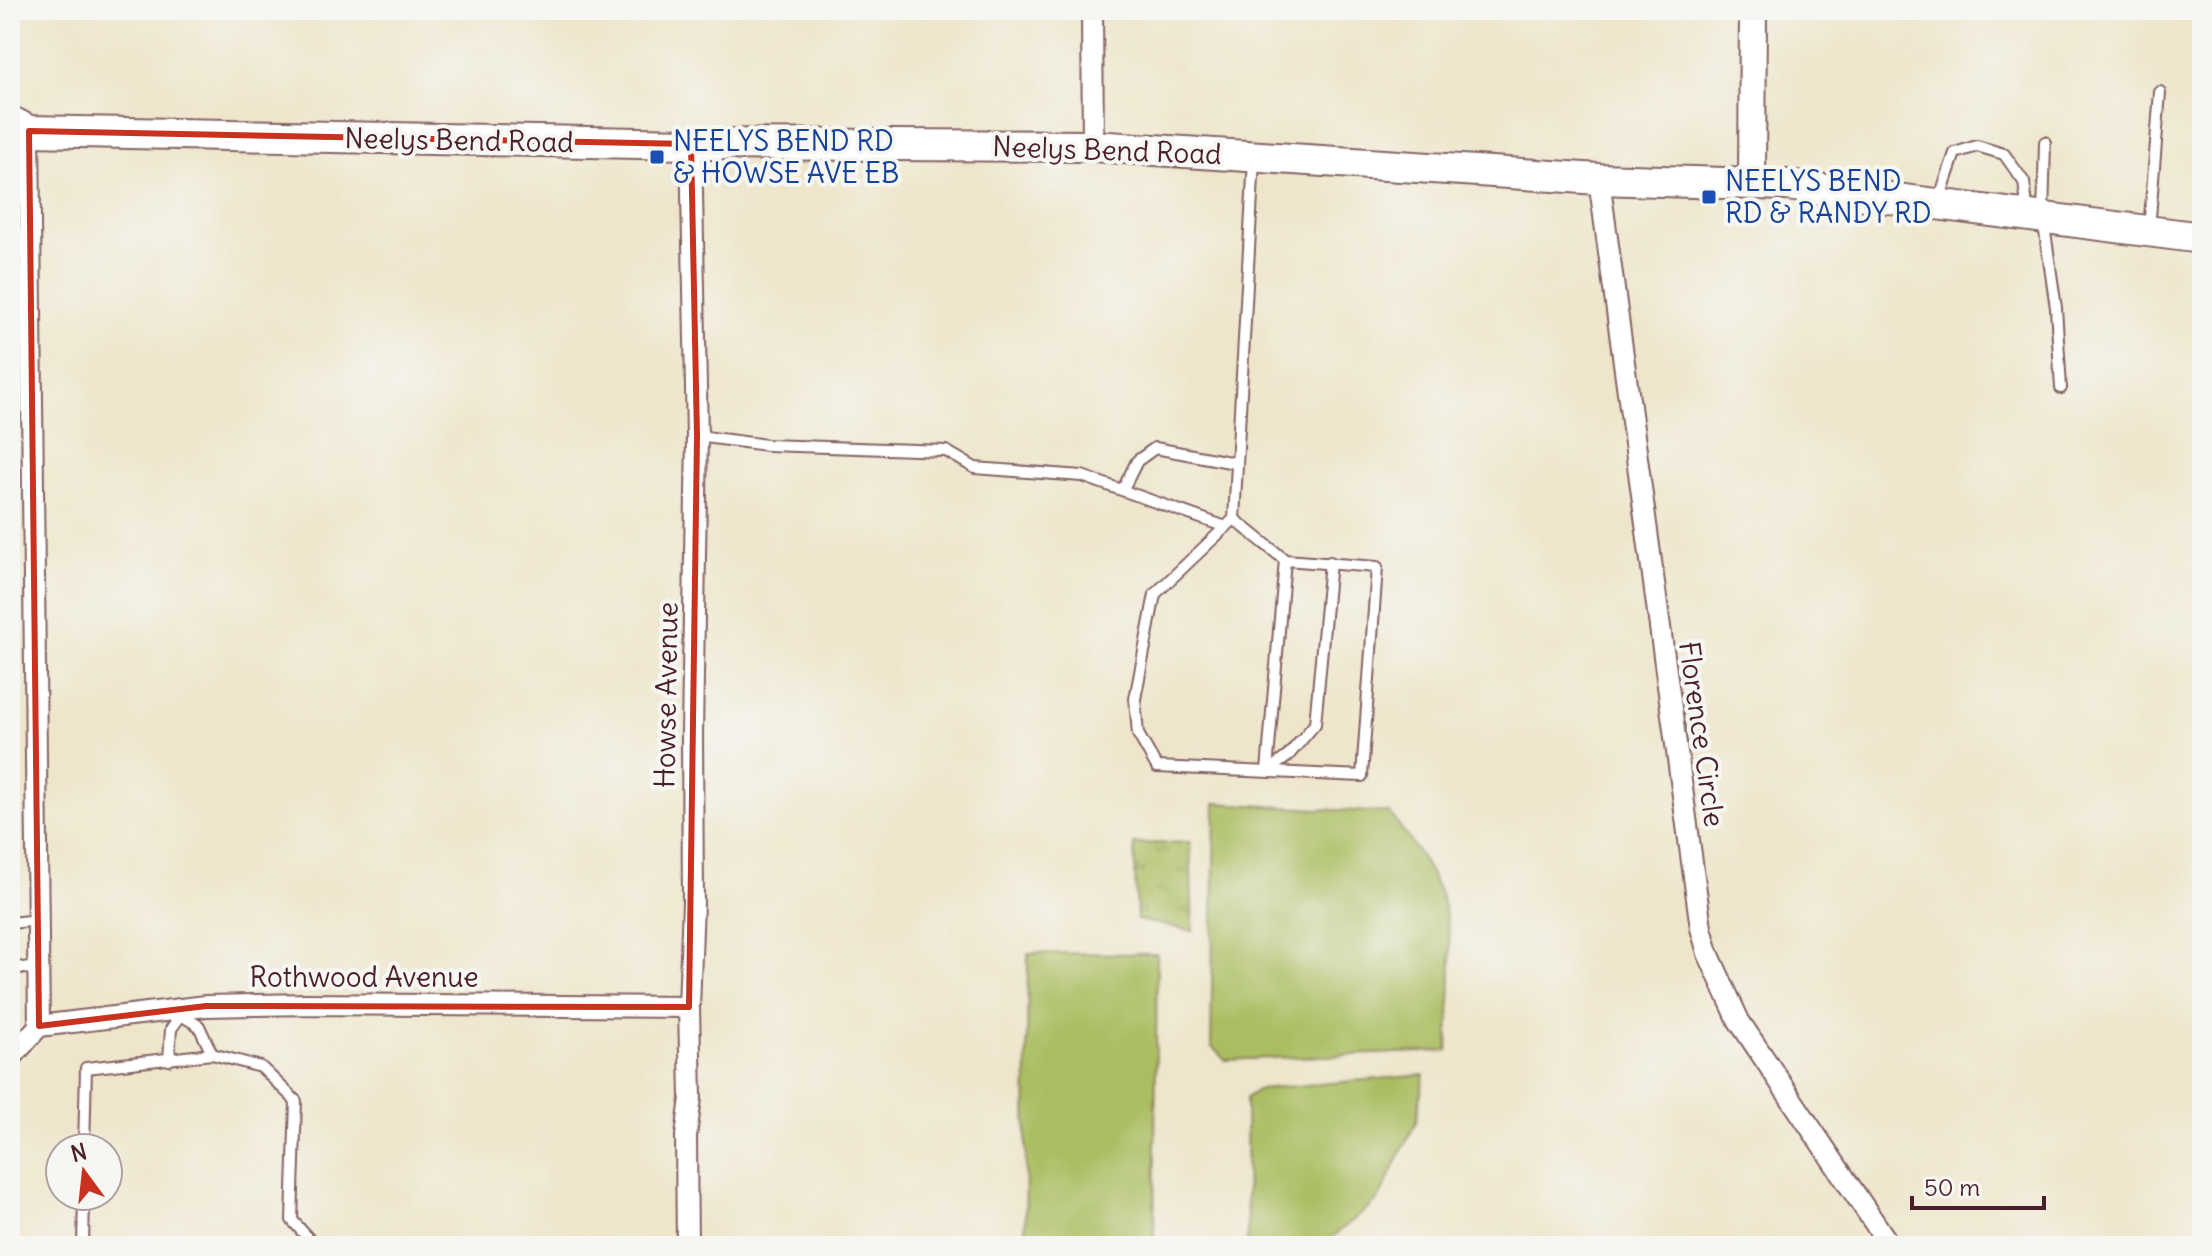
<svg xmlns="http://www.w3.org/2000/svg" width="2212" height="1256" viewBox="0 0 2212 1256" font-family="Delius,sans-serif">
<defs>
<pattern id="park-tufts" width="24" height="20" patternUnits="userSpaceOnUse" patternTransform="scale(2)"><rect width="24" height="20" fill="#aabd61"/><path d="M3 7l-1-3M5 7V3M7 7l1-3M15 17l-1-3M17 17v-4M19 17l1-3" fill="none" stroke="#8c9950"/></pattern>
</defs>
<rect width="100%" height="100%" fill="#f6f6f2"/>
<filter id="ink" filterUnits="userSpaceOnUse"><feTurbulence type="fractalNoise" baseFrequency=".0125" numOctaves="2"/><feDisplacementMap in="SourceGraphic" scale="16" xChannelSelector="R" yChannelSelector="G"/><feConvolveMatrix kernelMatrix="1 2 1 2 8 2 1 2 1" color-interpolation-filters="sRGB"/></filter>
<filter id="wash" filterUnits="userSpaceOnUse"><feTurbulence type="fractalNoise" baseFrequency=".006" numOctaves="4" result="noise"/><feDisplacementMap in="SourceGraphic" scale="32" xChannelSelector="R" yChannelSelector="G"/><feGaussianBlur stdDeviation="1.8" result="paint"/><feColorMatrix in="noise" values="0 0 0 0 0 0 0 0 0 0 0 0 0 0 0 0 0 1.4 0 .05"/><feComposite in="paint" operator="in"/></filter>
<g filter="url(#wash)">
<rect width="100%" height="100%" fill="#eee5ca"/>
<polygon fill="url(#park-tufts)" stroke="#7a6e46" stroke-width="2" points="1190,842 1193,931 1137,920 1134,844"/>
<g fill="#aabd61" stroke="#7a6e46" stroke-width="2">
<path d="M1215,803L1390,813C1408,838 1427,863 1439,892C1458,940 1449,1000 1448,1051L1225,1060L1211,1046Z"/>
<polygon points="1028,953 1157,954 1154,1246 1025,1246"/>
<polygon points="1424,1075 1416,1122 1378,1200 1321,1246 1247,1246 1246,1098 1259,1089"/>
</g>
</g>
<g filter="url(#ink)">
<g fill="none" stroke-linecap="round" stroke-linejoin="round">
<g stroke="#836463" stroke-width="14">
<g id="service">
<polyline points="2045,142 2043,218 2056,308 2061,388"/>
<polyline points="1939,200 1955,153 1977,146 2004,154 2024,182 2028,214"/>
<polyline points="2149,230 2160,92"/>
<polyline points="697,436 767,445 946,451 975,468 1082,476 1226,527"/>
<polyline points="1123,489 1137,461 1155,448 1235,463"/>
<polyline points="1234,519 1155,594 1135,699 1138,734 1157,767 1362,776 1377,567 1285,560 1234,519 1254,159"/>
<polyline points="1267,771 1287,757 1315,724 1330,562"/>
<polyline points="1267,771 1285,560"/>
<polyline points="10,923 39,920"/>
<polyline points="10,966 39,970"/>
<polyline points="179,1010 181,1015 199,1026 212,1054"/>
<polyline points="169,1060 171,1029 181,1015"/>
<polyline points="84,1148 86,1068 212,1054 261,1067 296,1101 292,1220 315,1246"/>
<polyline points="83,1246 84,1196"/>
</g>
</g>
<g stroke="#836463" stroke-width="24">
<g id="minor">
<polyline points="1092,10 1093,146"/>
<polyline points="29,131 39,1026"/>
<polyline points="1599,179 1701,928 1708,953 1739,1021 1890,1246"/>
<polyline points="39,1026 206,1006 307,1004 689,1007"/>
<polyline points="10,1059 39,1026"/>
<polyline points="687,1246 686,1136 691,1098 689,1007 693,903 692,734 697,436 691,144"/>
</g>
</g>
<g stroke="#836463" stroke-width="30">
<polyline id="tertiary" points="1752,182 1753,10"/>
</g>
<g stroke="#836463" stroke-width="34">
<polyline id="secondary" points="10,121 29,131 691,144 1093,146 1599,179 1787,185 2202,238"/>
</g>
<use href="#service" stroke="#fff" stroke-width="10"/>
<use href="#minor" stroke="#fff" stroke-width="20"/>
<use href="#tertiary" stroke="#fff" stroke-width="26"/>
<use href="#secondary" stroke="#fff" stroke-width="30"/>
</g>
</g>
<path fill="none" stroke="#c8321e" stroke-width="6" stroke-linejoin="round" d="M29,131L691,144L697,436L689,1007L206,1006L39,1026Z"/>
<g fill="#1a4fb4" stroke="#f6f6f2" stroke-width="3">
<rect x="649" y="149" width="16" height="16" rx="4"/>
<rect x="1701" y="189" width="16" height="16" rx="4"/>
</g>
<g text-anchor="middle" dominant-baseline="central" stroke-width="8" stroke-linejoin="round" paint-order="stroke">
<g font-size="28" fill="#4a1f2b" stroke="#f6f6f2">
<text transform="translate(459 140) rotate(1)">Neelys Bend Road</text>
<text transform="translate(1107 150) rotate(2)">Neelys Bend Road</text>
<text transform="translate(666 695) rotate(-89)">Howse Avenue</text>
<text transform="translate(1702 734) rotate(82)">Florence Circle</text>
<text x="364" y="977">Rothwood Avenue</text>
</g>
<g font-size="28" fill="#164399" stroke="#f6f6f2" text-anchor="start">
<text x="673" y="141">NEELYS BEND RD<tspan x="673" dy="32">&amp; HOWSE AVE EB</tspan></text>
<text x="1725" y="181">NEELYS BEND<tspan x="1725" dy="32">RD &amp; RANDY RD</tspan></text>
</g>
</g>
<rect width="2212" height="1256" fill="none" stroke="#f6f6f2" stroke-width="40"/>
<g transform="translate(84 1172) rotate(345)"><circle r="38" fill="#f6f6f2" stroke="#b1a0a2" stroke-width="2"/>
<path d="M0-6L14 30L0 20L-14 30Z" fill="#c8321e"/>
<text y="-12" font-size="22" font-weight="bold" text-anchor="middle" fill="#4a1f2b">N</text>
</g>
<path d="M1912 1196v12h132v-12" fill="none" stroke="#4a1f2b" stroke-width="4"/>
<text x="1924" y="1196" font-size="24" fill="#4a1f2b" stroke="#f6f6f2" stroke-width="6" paint-order="stroke">50 m</text>
</svg>
